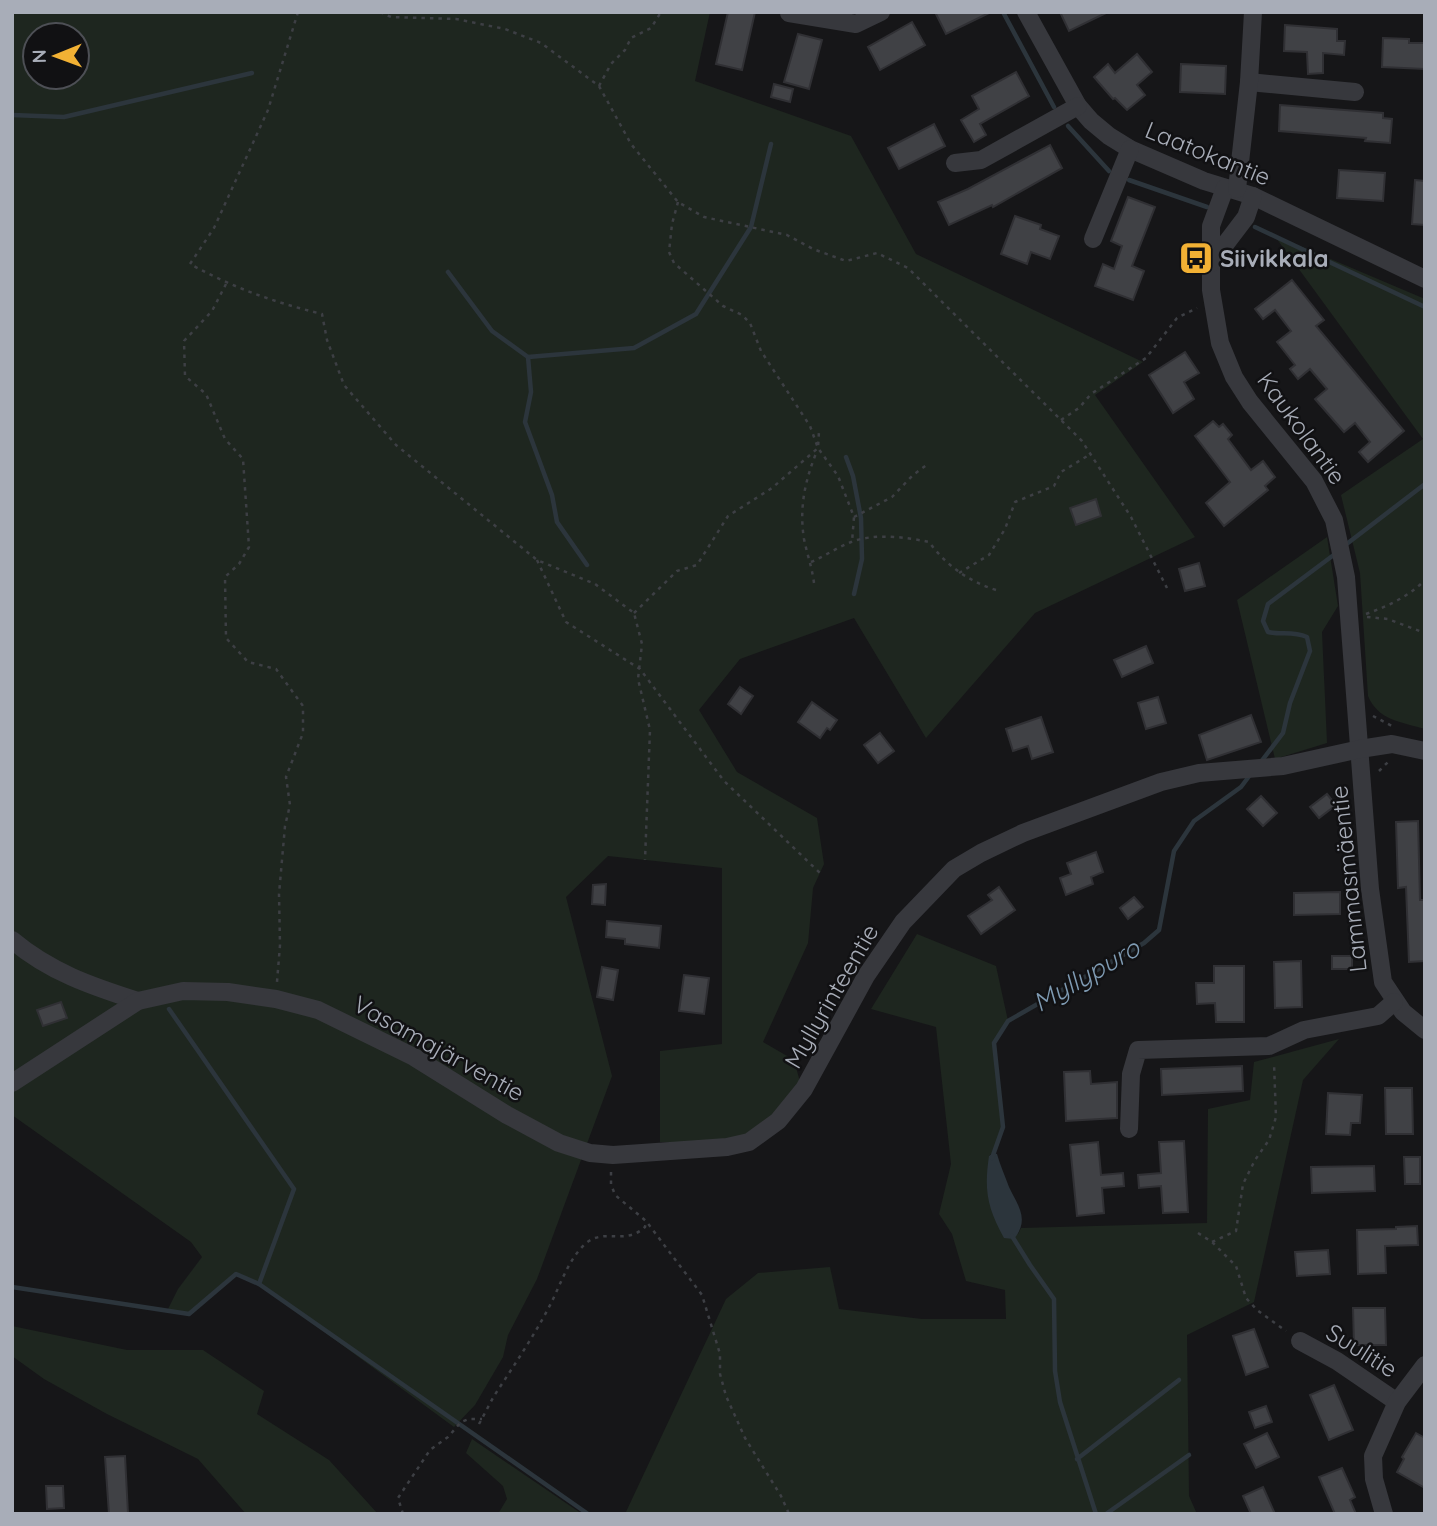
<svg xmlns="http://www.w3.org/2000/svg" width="1437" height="1526" viewBox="0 0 1437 1526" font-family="Quicksand,sans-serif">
<rect width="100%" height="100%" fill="#161618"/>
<g fill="#1e261f" fill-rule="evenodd">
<path d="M12,12H710L695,81L851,136L916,254L1143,362L1095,395L1195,537L1035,613L926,738L854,618L740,659L699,710L737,772L817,818L824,864L813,888L808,943L763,1042L794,1060L800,1082C786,1099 772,1121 751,1132C725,1145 688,1142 660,1142V1051L722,1044V868L608,856L566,897L612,1076L537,1279L508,1335L503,1357L475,1405L454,1427L259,1284L237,1274L189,1314L167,1311L178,1289L202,1257L191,1242L12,1115ZM35,35H77V77H35Z"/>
<path d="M1274,235L1425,299V729C1401,722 1378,720 1368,696L1360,573L1341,495L1423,439Z"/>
<polygon points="1327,537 1338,606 1322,632 1327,743 1275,759 1237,600"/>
<path d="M917,934L996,966L1008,1021C1004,1027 995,1037 995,1045C992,1074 1017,1132 989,1156L1018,1234L1021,1228L1207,1223L1208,1109L1250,1100L1254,1062L1339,1039L1303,1080L1254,1302L1187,1335L1189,1496L1197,1514H625L726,1299L758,1273L830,1267L839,1309L922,1319H1006L1005,1290L966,1281L952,1234L939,1214L951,1164L936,1027L871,1009Z"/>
<polygon points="12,1326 127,1350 203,1350 264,1391 257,1414 329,1460 378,1514 246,1514 198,1459 107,1414 44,1379 12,1356"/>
<polygon points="472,1439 582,1514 498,1514 507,1499 503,1486 466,1453"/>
</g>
<path fill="#2c353c" d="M993,1153L997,1154C1000,1165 1005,1176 1009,1187C1018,1206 1030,1219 1014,1239L1004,1238C987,1207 984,1190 989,1156Z"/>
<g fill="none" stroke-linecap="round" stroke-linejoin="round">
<g stroke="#2c353c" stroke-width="4.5">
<polyline points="1003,12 1054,107"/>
<polyline points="12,115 64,117 252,73"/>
<polyline points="1068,126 1109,171"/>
<polyline points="1129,180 1207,207"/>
<polyline points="1255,227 1425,307"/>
<polyline points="448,272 492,331 528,357 634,348 696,314 751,227 771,144"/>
<polyline points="528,357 531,392 525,422 552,495 557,522 587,565"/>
<polyline points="846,457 853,476 861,518 862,559 854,594"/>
<polyline points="1344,546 1425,484"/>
<path d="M1260,763L1283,733L1290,703L1310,651L1307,637C1293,631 1282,635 1268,632L1263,621L1268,604L1335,554"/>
<polyline points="169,1009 294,1189 259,1284"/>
<polyline points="992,1158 1003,1127 994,1043 1008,1021 1144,943 1159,930 1174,851 1194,821 1241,787 1250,775"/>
<polyline points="1012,1236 1030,1265 1054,1299 1055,1371 1060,1402 1096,1514"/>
<polyline points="12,1287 189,1314 236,1274 259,1284 588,1514"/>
<polyline points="1077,1459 1179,1380"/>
<polyline points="1106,1514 1189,1455"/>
</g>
</g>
<g fill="#404145" stroke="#303034" stroke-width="2">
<polygon points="728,12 755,12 742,70 716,64"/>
<polygon points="935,12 991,12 946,34"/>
<polygon points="1060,12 1108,12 1069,31"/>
<polygon points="912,22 925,45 880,70 868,47"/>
<polygon points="1285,25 1337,29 1337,41 1345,41 1344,55 1323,53 1323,73 1308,74 1307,52 1284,51"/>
<polygon points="798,34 822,40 809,89 784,82"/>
<polygon points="1383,38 1409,39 1409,43 1425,43 1425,69 1382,67"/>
<polygon points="1137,54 1152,72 1137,85 1145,95 1127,110 1115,98 1113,99 1094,77 1108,64 1115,73"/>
<polygon points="1181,64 1226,66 1225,94 1180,92"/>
<polygon points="1016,72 1029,96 980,124 986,135 974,142 961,120 979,109 972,96"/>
<polygon points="774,84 793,89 790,102 771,97"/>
<polygon points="1280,105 1383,113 1383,118 1392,119 1390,143 1365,141 1366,138 1279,131"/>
<polygon points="934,124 945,146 899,169 888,148"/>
<polygon points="1050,145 1062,168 993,207 992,205 949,225 938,202 968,189"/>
<polygon points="1339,170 1385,173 1383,201 1337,198"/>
<polygon points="1415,180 1425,181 1425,225 1412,224"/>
<polygon points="1128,197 1155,207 1132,266 1144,271 1133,300 1095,286 1103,264 1114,269 1122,246 1111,241"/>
<polygon points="1015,216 1041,225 1040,229 1059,236 1050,259 1031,252 1027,264 1001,254"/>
<polygon points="1292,280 1324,320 1316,326 1404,431 1368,462 1359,452 1370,442 1355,423 1344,432 1315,399 1327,389 1310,369 1298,379 1290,369 1295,365 1277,342 1291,331 1275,310 1263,319 1255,309"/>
<polygon points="1185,352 1199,373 1184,382 1194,399 1173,413 1149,375"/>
<polygon points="1213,421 1219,427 1223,424 1232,435 1228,439 1251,470 1263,461 1275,477 1265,486 1268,490 1224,526 1206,503 1230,482 1195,436"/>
<polygon points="1096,499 1101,516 1076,525 1070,508"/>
<polygon points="1199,563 1205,586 1185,591 1179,569"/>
<polygon points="1146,646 1153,663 1122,677 1114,660"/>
<polygon points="740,687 753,696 741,714 728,704"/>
<polygon points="1158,697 1166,723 1146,729 1138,703"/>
<polygon points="812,702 837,720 830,730 827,728 820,738 798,722"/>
<polygon points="1251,715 1261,742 1207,760 1199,735"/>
<polygon points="1041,717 1053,752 1032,759 1028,746 1013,751 1006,729"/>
<polygon points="880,733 894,751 878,763 864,745"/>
<polygon points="1327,794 1336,805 1319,818 1310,807"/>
<polygon points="1261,796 1277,813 1263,826 1247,809"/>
<polygon points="1418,821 1420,900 1425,900 1425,961 1409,962 1406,887 1398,888 1396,822"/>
<polygon points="1096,852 1103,872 1091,877 1093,884 1066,895 1060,878 1071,874 1067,863"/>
<polygon points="606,884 605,905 592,904 593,885"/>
<polygon points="999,887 1015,910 981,934 968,916 992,900 988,895"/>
<polygon points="1340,892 1340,914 1294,915 1294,893"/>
<polygon points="1134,897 1143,907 1128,919 1120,908"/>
<polygon points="607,921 661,926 659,948 625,944 625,939 606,937"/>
<rect x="1332" y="956" width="20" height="13"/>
<polygon points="1301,961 1302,1007 1275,1008 1274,962"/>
<polygon points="1214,966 1244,966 1244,1022 1216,1022 1215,1003 1197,1004 1196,983 1214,983"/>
<polygon points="602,967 618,970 613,1000 597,997"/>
<polygon points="684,975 709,978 704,1014 679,1011"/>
<polygon points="61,1002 67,1018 43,1026 37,1010"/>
<polygon points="1242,1066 1243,1091 1162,1095 1161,1069"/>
<polygon points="1090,1071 1091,1084 1117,1082 1117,1118 1066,1121 1064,1072"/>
<polygon points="1385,1088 1412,1088 1413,1134 1386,1134"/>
<polygon points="1328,1093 1362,1095 1360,1123 1351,1123 1350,1135 1326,1134"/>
<polygon points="1184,1141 1188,1212 1163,1213 1161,1186 1139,1188 1138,1175 1161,1173 1159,1142"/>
<polygon points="1098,1142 1101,1175 1123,1173 1124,1186 1102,1188 1104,1213 1077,1216 1070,1145"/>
<polygon points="1404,1157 1420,1157 1420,1184 1405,1184"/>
<polygon points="1374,1166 1375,1191 1312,1193 1311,1167"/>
<polygon points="1417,1226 1418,1245 1385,1246 1386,1273 1358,1274 1357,1230 1396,1229 1396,1227"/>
<polygon points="1328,1250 1330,1274 1297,1276 1295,1252"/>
<polygon points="1353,1308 1385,1308 1386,1345 1354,1345"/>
<polygon points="1254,1329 1268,1367 1246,1375 1233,1336"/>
<polygon points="1334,1385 1353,1430 1329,1440 1310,1395"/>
<polygon points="1266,1406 1272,1422 1255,1428 1249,1412"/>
<polygon points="1267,1433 1279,1457 1256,1468 1244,1444"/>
<polygon points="1416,1433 1425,1438 1425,1488 1397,1472 1404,1459 1402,1457"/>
<polygon points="125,1456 128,1514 109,1514 105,1457"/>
<polygon points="1342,1468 1355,1497 1350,1500 1356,1514 1335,1514 1319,1477"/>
<polygon points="46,1486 63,1486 64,1508 47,1509"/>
<polygon points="1263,1487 1275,1514 1251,1514 1243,1496"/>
</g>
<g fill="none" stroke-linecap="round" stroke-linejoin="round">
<g stroke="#3d3f44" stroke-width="2.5" stroke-dasharray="3.5 5" stroke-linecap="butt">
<path d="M298,12L268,110L214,228L190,264C234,288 273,302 322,314L327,340L344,385L396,445L537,560L595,584L634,613L642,644L638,679L650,730L645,860"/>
<polyline points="380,12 391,17 456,19 505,29 541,43 599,86 631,144 678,202 704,217 787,235 813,249 846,261 877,253 908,268 1082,441 1131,517 1167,588"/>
<polyline points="599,86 611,64 625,50 631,38 651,28 661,12"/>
<polyline points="678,202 672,224 669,252 674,263 723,306 742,315 750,323 761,351 810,426 818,448 838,476 854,517 852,542"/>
<polyline points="226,284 212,311 184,341 185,376 206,394 225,439 243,459 249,547 239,564 225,577 226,638 248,662 276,669 303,706 303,733 286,777 290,805 285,826 279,894 280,945 277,982"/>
<polyline points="1061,420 1079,408 1091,394 1146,358 1177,318 1197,308"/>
<polyline points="854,517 892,497 913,475 928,464"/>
<polyline points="537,560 566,622 640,669 724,781 820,873"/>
<path d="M811,562C825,556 838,547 851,542C874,533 906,537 929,542C947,566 968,581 996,590"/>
<polyline points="959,573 989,555 1005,529 1015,502 1054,486 1061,472 1089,455"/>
<path d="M814,583C812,567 807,554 804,539C799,508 805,480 817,451"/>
<polyline points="634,613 677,571 697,565 728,516 772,488 818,448 819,431"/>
<path d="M1366,614C1388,606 1408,597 1425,580"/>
<polyline points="1367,617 1388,619 1425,633"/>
<polyline points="1373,716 1392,726"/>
<polyline points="1379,771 1389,761"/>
<polyline points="611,1172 611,1184 615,1195 646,1221 702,1295 720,1354 720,1374 726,1396 745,1438 781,1496 789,1514"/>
<polyline points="1198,1233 1212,1242 1236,1266 1246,1298 1257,1310 1286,1331"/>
<polyline points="1212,1242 1236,1231 1243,1184 1255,1160 1269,1140 1276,1117 1274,1063"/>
<path d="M479,1424C484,1415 489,1405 494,1396C513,1367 532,1339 548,1309C560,1287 567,1261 585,1244C604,1227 625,1246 645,1227L646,1221"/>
<polyline points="403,1514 398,1498 430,1450 448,1437 461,1422 469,1419 482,1419"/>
</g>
<g stroke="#37383d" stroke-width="18">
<polyline points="1026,12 1078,106 1091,121 1109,136 1130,149 1204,181 1253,196 1425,279"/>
<polyline points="789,13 856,24 881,12"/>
<polyline points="1249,82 1355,92"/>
<polyline points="955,163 981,160 1078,106"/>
<polyline points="1225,188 1211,226 1211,290 1220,343 1234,377 1250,402 1314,481 1334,520 1346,577 1370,889 1383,982 1403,1012 1425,1030"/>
<polyline points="1237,189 1249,82 1253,12"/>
<polyline points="1093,239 1130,149"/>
<polyline points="1211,263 1246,217 1253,196"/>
<path d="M12,940C50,972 91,986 138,1001"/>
<polyline points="12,1083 138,1001 183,991 228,992 276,999 318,1010 414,1057 507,1115 559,1143 590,1153 613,1155 642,1153 727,1147 749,1142 778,1121 804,1089 866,976 903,922 954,869 981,853 1023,833 1161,782 1199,773 1283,766 1360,749 1392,744 1425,751"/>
<polyline points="1129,1129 1131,1074 1138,1050 1269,1046 1304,1030 1378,1016 1394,1002"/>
<polyline points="1300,1341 1337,1361 1397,1402"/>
<polyline points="1384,1514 1374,1479 1373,1456 1397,1402 1425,1365"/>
</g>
</g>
<defs>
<g id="bus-square" transform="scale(1.75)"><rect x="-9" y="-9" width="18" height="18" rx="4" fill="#f2b134" stroke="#111113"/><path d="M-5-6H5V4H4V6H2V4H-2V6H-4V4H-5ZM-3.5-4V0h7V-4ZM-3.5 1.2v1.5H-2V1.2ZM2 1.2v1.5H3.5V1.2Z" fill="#111"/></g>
</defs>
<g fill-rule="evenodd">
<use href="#bus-square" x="1196" y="258"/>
</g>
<g text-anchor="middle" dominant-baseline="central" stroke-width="5" stroke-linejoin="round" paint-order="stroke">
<g font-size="24" fill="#a8adb8" stroke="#111113">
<text transform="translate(1208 153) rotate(22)">Laatokantie</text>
<text transform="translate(1302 428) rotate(54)">Kaukolantie</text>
<text transform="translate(1348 879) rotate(-96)">Lammasmäentie</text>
<text transform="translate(831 996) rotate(-60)">Myllyrinteentie</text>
<text transform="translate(439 1048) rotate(29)">Vasamajärventie</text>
<text transform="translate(1362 1350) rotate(32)">Suulitie</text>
</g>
<g font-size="24" font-weight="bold" fill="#a8adb8" stroke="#111113" text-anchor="start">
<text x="1220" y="258">Siivikkala</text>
</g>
<g font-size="26" font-style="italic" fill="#7f9bb3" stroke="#111113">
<text transform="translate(1086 975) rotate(-30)">Myllypuro</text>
</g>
</g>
<rect width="1437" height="1526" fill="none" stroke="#a8adb8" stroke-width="28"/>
<g transform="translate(56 56) rotate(269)"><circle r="33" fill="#111113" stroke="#4d4f55" stroke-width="2"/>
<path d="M0-5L12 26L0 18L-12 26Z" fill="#f2b134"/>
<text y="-10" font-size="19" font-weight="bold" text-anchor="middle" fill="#a8adb8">N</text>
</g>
</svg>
